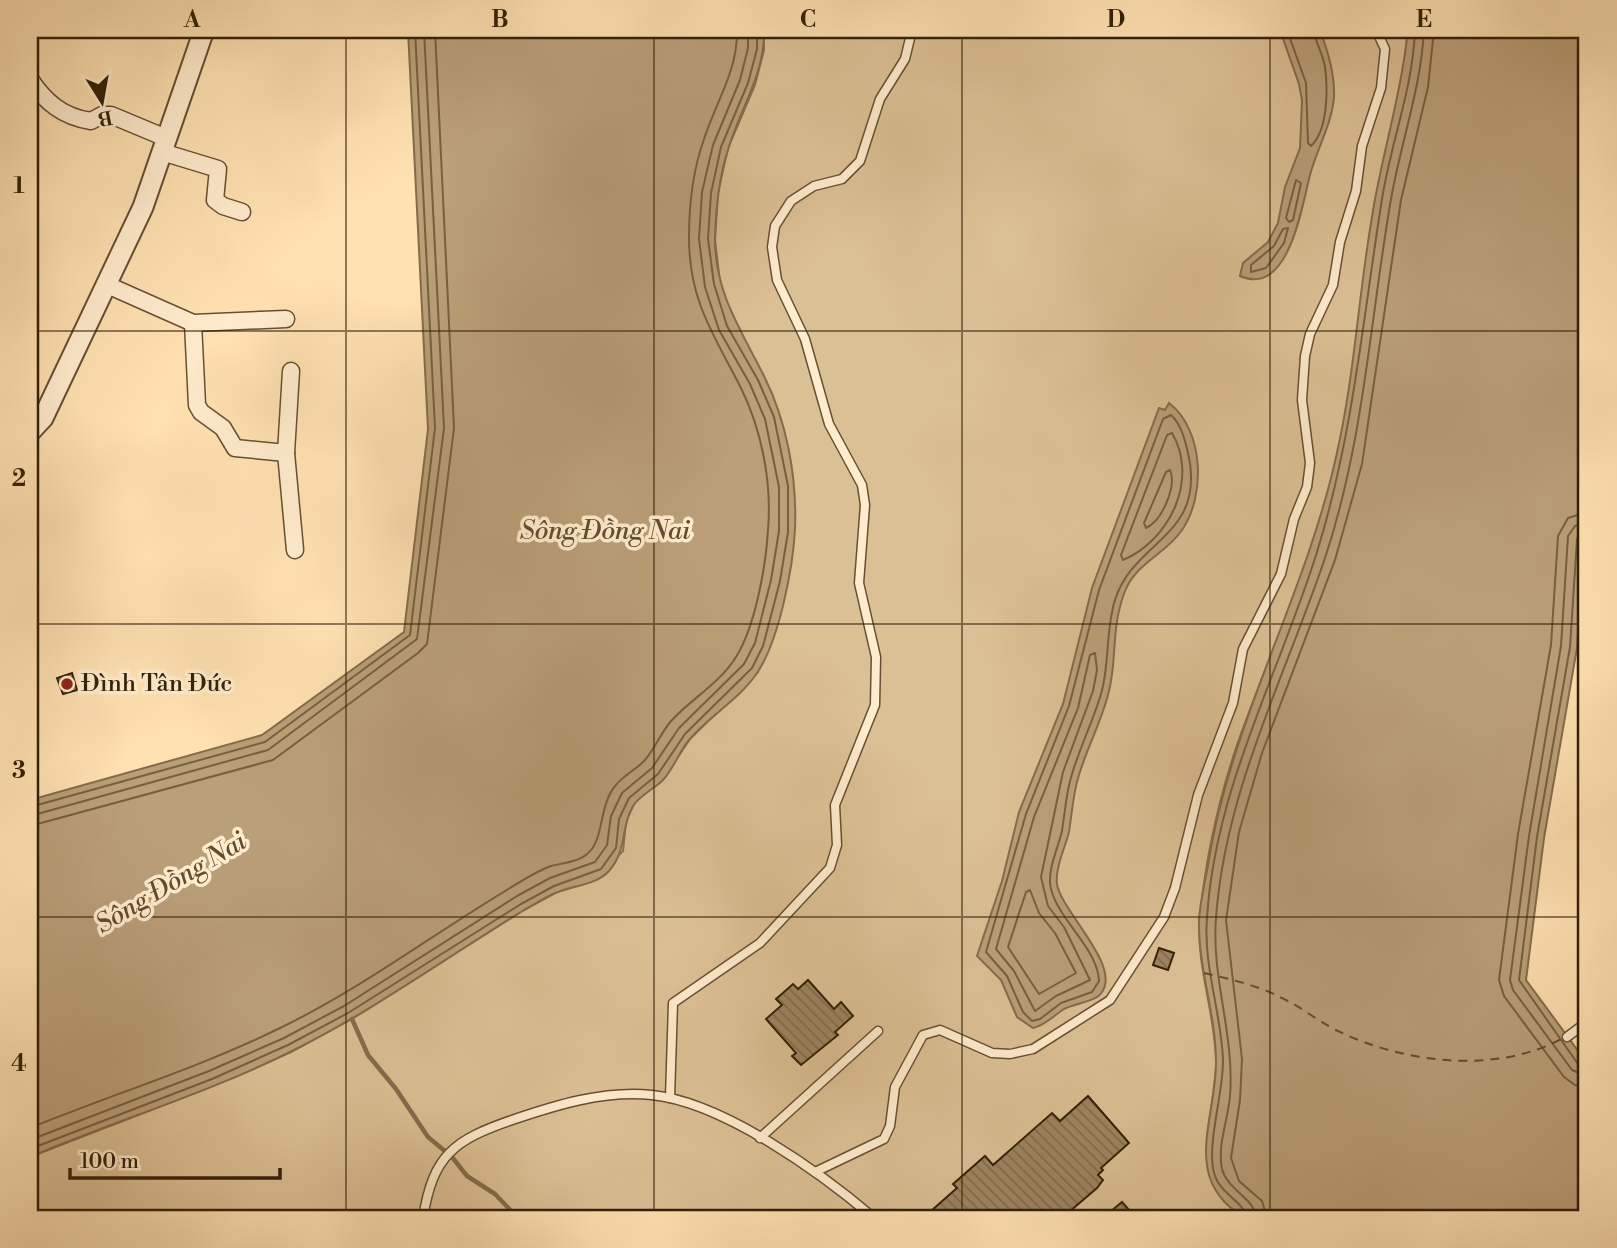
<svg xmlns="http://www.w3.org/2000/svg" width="1617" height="1248" viewBox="0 0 1617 1248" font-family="'Libre Bodoni',serif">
<defs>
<pattern id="building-back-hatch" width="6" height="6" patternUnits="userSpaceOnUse" patternTransform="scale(1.75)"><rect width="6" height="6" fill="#9d8460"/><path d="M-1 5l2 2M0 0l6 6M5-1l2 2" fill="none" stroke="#816c4d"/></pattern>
</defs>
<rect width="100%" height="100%" fill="#ffe1b2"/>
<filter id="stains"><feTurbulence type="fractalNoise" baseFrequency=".00286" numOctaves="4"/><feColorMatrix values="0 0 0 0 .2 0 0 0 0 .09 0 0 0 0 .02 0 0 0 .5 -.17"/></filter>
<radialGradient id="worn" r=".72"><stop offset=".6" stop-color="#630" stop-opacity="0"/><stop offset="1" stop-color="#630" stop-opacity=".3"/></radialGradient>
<path fill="#dcc095" stroke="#88704e" stroke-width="2" d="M764,30H1408L1402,83C1381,207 1363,333 1337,456C1315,555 1272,647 1238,742C1219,798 1206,857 1200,915C1195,965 1216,1014 1216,1063C1215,1121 1182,1180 1245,1218H30V1157L215,1085L291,1052L352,1019L524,910L557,892L590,882L623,851L626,821L635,802L663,779L690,739L758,672L764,377L733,322L720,282L715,240L718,193L728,148L755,85L764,50Z"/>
<g fill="#ba9f78" stroke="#846c4b" stroke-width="2">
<path d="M408,30H764C765,75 740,108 728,150C719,177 716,207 715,236C714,291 740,328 764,376C787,422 797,477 795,529C793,568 779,641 757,673C739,700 709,716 689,740C679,752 674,768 663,780C654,789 640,795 633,806C620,828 628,849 609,871C596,885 575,885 558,892C547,896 535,904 524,910C447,957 374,1010 294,1050C209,1093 117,1120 30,1157V800L262,735L404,632L428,429Z"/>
<path d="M1280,30H1320C1328,52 1335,74 1334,98C1331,126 1317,149 1310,175C1302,205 1289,298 1240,276L1243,263L1268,242L1278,223L1285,187L1300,148L1302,100L1299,84Z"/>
<path d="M1408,30H1587V484L1577,648L1544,838L1526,980L1587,1063V1218H1245C1180,1179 1216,1122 1216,1062C1216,1014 1198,968 1199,920C1200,902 1205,883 1208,865C1230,723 1305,597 1336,457C1356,371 1359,281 1376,194C1387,138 1402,86 1408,30Z"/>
<path d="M1169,403C1204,430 1206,495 1182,530C1166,554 1136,563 1125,591C1110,630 1118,659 1108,695C1101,722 1087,748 1079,775C1073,793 1072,813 1069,832C1065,848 1055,868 1057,884C1061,911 1121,965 1102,992C1096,1002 1075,1003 1064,1009C1053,1016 1046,1025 1033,1028L1017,1017L1001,980L977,956L1002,881L1019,812L1063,704L1092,588L1159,408L1165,410Z"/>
</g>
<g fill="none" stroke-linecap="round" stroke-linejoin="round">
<g stroke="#766040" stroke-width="2">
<path d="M1287,30L1306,83L1308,143L1311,146C1328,130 1328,90 1325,67C1323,54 1315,42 1314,30"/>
<polygon points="1296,180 1301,183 1293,220 1289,222 1286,218"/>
<polygon points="1288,228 1284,243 1266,268 1251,272 1251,265 1274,246 1283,229"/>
<path d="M1171,415C1181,424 1185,440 1188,453C1207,537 1134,539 1115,600C1105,632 1110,664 1101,694C1093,721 1080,747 1072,774C1066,793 1065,812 1062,831C1058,848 1049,866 1050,883C1053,916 1098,947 1099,981L1092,992L1061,1003L1040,1019L1032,1021L1023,1012L1007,976L986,952L1026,814L1069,706L1099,590L1163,419Z"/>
<path d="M1172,433C1199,479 1170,540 1123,560L1121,555L1167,435Z"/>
<path d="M1170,470C1177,486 1162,521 1146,528L1144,523L1166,472Z"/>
<polyline points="1587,512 1568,518 1558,536 1551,645 1518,834 1499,980 1504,996 1564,1077 1575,1085 1587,1087"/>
<polyline points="1587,522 1575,526 1568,536 1561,646 1529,836 1510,980 1513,990 1572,1070 1587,1076"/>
<polyline points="1587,531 1580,533 1577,539 1570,647 1537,837 1519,980 1578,1064 1587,1068"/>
<polygon points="1095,653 1097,670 1093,691 1063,772 1041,877 1048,906 1064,927 1090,980 1056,996 1035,1011 1014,971 996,949 1034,817 1078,708 1090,655"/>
<polyline points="30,807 265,742 410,635 435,428 415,30"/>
<polyline points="30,816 268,750 417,639 444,428 424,30"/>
<polyline points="30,826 273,760 418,653 427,644 454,428 435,30"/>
<polygon points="1030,890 1039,913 1055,933 1076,973 1039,994 1008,947 1026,892"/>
<path d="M30,1128C113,1094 199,1068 280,1028C361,989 433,934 510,888C523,880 537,871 551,866C562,863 578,862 587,854C605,840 598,805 616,785C624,775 637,769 645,760C655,748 661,733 671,721C691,699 720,683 736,657C755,627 766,566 768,530C772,483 762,431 741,388C714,335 689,301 689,238C689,205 693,170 704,139C716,102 738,70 737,30"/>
<polyline points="30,1140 209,1071 284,1038 344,1006 517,896 550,878 595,862 607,845 611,816 622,793 652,768 679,728 744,664 755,643 771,580 779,531 779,487 765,419 750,384 719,330 705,287 699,239 702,192 713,145 740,80 748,48 748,30"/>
<polyline points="30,1149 212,1079 288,1045 348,1013 521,904 554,886 601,869 616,848 619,819 629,798 658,774 685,734 752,668 763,646 780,581 788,532 788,486 774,417 758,380 727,326 714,284 708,239 711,193 721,147 748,83 757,49 757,30"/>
<path d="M1247,1218C1245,1203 1220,1193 1215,1176C1205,1147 1224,1093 1223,1059C1221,1012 1203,965 1207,918C1215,788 1279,674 1317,552C1353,436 1363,318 1382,199C1391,142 1413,88 1415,30"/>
<path d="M1256,1218C1255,1198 1228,1191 1222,1169C1217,1146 1228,1120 1230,1096C1235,1036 1211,977 1216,918C1225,791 1285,677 1325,558C1364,441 1370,320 1391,199C1401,142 1421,88 1424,30"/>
<polyline points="1267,1218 1262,1201 1239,1181 1231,1158 1240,1100 1242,1059 1226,920 1239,832 1262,753 1335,560 1362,464 1401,200 1428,87 1434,30"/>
</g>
<polyline stroke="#846c4b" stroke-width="4.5" points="352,1019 368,1055 396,1089 428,1137 452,1157 467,1176 495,1194 518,1218"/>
<path stroke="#624c2f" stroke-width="2" stroke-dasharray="9 7" stroke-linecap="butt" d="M1204,973C1229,979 1257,985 1280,997C1300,1006 1316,1020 1336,1030C1402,1063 1496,1075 1563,1038"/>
</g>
<g fill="url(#building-back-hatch)" stroke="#332007" stroke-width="2">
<polygon points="72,673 77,690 63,694 57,678"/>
<polygon points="1159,948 1174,953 1168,970 1153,965"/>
<polygon points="808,980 834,1009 841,1002 853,1016 835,1032 838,1035 801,1065 792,1056 796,1053 766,1019 782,1005 776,999 793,984 798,989"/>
<polygon points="1088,1096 1129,1143 1101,1168 1103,1170 1098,1175 1103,1180 1097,1188 1062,1218 923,1218 957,1188 953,1184 985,1156 993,1165 1052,1113 1060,1121"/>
<polygon points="1122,1202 1136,1218 1103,1218"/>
</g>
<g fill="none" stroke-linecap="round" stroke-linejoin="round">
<g stroke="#665032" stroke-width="11">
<g id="service">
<polyline points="1567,1037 1587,1022"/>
<polyline points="670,1098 673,1003 760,943 830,868 837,845 835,805 875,705 876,657 859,583 865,505 862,485 829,424 805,339 777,280 772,247 775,226 791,201 814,186 842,179 860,161 880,99 905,59 912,30"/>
<polyline points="760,1138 878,1031"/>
<polyline points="815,1172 884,1139 890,1126 895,1087 923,1035 940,1030 992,1053 1010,1054 1033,1049 1110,1000 1164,917 1175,888 1198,795 1233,703 1243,649 1281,574 1294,519 1307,487 1310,463 1302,400 1305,356 1310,334 1333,285 1340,242 1356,191 1362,146 1381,88 1385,49 1376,30"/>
<path d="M423,1218C433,1155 454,1140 512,1120C556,1105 604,1090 652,1095C723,1102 821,1173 874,1218"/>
</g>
</g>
<g stroke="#665032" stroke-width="19">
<g id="minor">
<path d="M30,79C45,102 63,117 91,121L102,115H111L166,138"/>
<polyline points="162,152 218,169 215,200 223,206 242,212"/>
<polyline points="105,284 193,323 286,319"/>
<polyline points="193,323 197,405 201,412 223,428 235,448 286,453 291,371"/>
<polyline points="286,453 295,550"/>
</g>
</g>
<g stroke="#665032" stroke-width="23">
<polyline id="tertiary" points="30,432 43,418 143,207 204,30"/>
</g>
<use href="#service" stroke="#ffeccd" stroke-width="8"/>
<use href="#minor" stroke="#ffeccd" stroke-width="16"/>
<use href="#tertiary" stroke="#ffeccd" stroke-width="19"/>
</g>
<path fill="none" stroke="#332007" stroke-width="2" stroke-opacity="0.55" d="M346,30V1218M654,30V1218M962,30V1218M1270,30V1218M30,331H1587M30,624H1587M30,917H1587"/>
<circle fill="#8f2418" stroke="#ffeccd" stroke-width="2.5" cx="67" cy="684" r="7"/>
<g text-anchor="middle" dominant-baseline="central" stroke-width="7" stroke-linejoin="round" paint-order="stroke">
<g font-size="24" fill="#332007" stroke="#ffeccd" text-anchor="start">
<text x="81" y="684">Đình Tân Đức</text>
</g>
<g font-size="26" font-style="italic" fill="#624c2f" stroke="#ffeccd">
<text x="605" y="531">Sông Đồng Nai</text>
<text transform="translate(171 883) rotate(-31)">Sông Đồng Nai</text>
</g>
</g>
<rect width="1617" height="1248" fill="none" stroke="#ffe1b2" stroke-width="77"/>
<g transform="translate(102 102) rotate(169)" stroke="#ffeccd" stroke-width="5" paint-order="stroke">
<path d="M0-5L12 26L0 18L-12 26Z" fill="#332007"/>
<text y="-10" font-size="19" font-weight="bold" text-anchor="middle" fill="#332007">B</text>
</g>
<path d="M70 1168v10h210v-10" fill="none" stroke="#332007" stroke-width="3.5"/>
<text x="80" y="1168" font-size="21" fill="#332007" stroke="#ffeccd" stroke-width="5" paint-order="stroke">100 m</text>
<rect x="38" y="38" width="1540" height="1172" fill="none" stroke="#332007" stroke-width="2.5"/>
<g font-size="23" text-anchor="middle" font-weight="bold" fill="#332007">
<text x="192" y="27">A</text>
<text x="500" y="27">B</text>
<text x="808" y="27">C</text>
<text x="1116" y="27">D</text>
<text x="1424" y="27">E</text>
<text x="19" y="193">1</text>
<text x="19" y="486">2</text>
<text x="19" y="778">3</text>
<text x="19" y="1071">4</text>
</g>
<rect width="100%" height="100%" filter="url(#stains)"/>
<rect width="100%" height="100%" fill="url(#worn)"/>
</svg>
